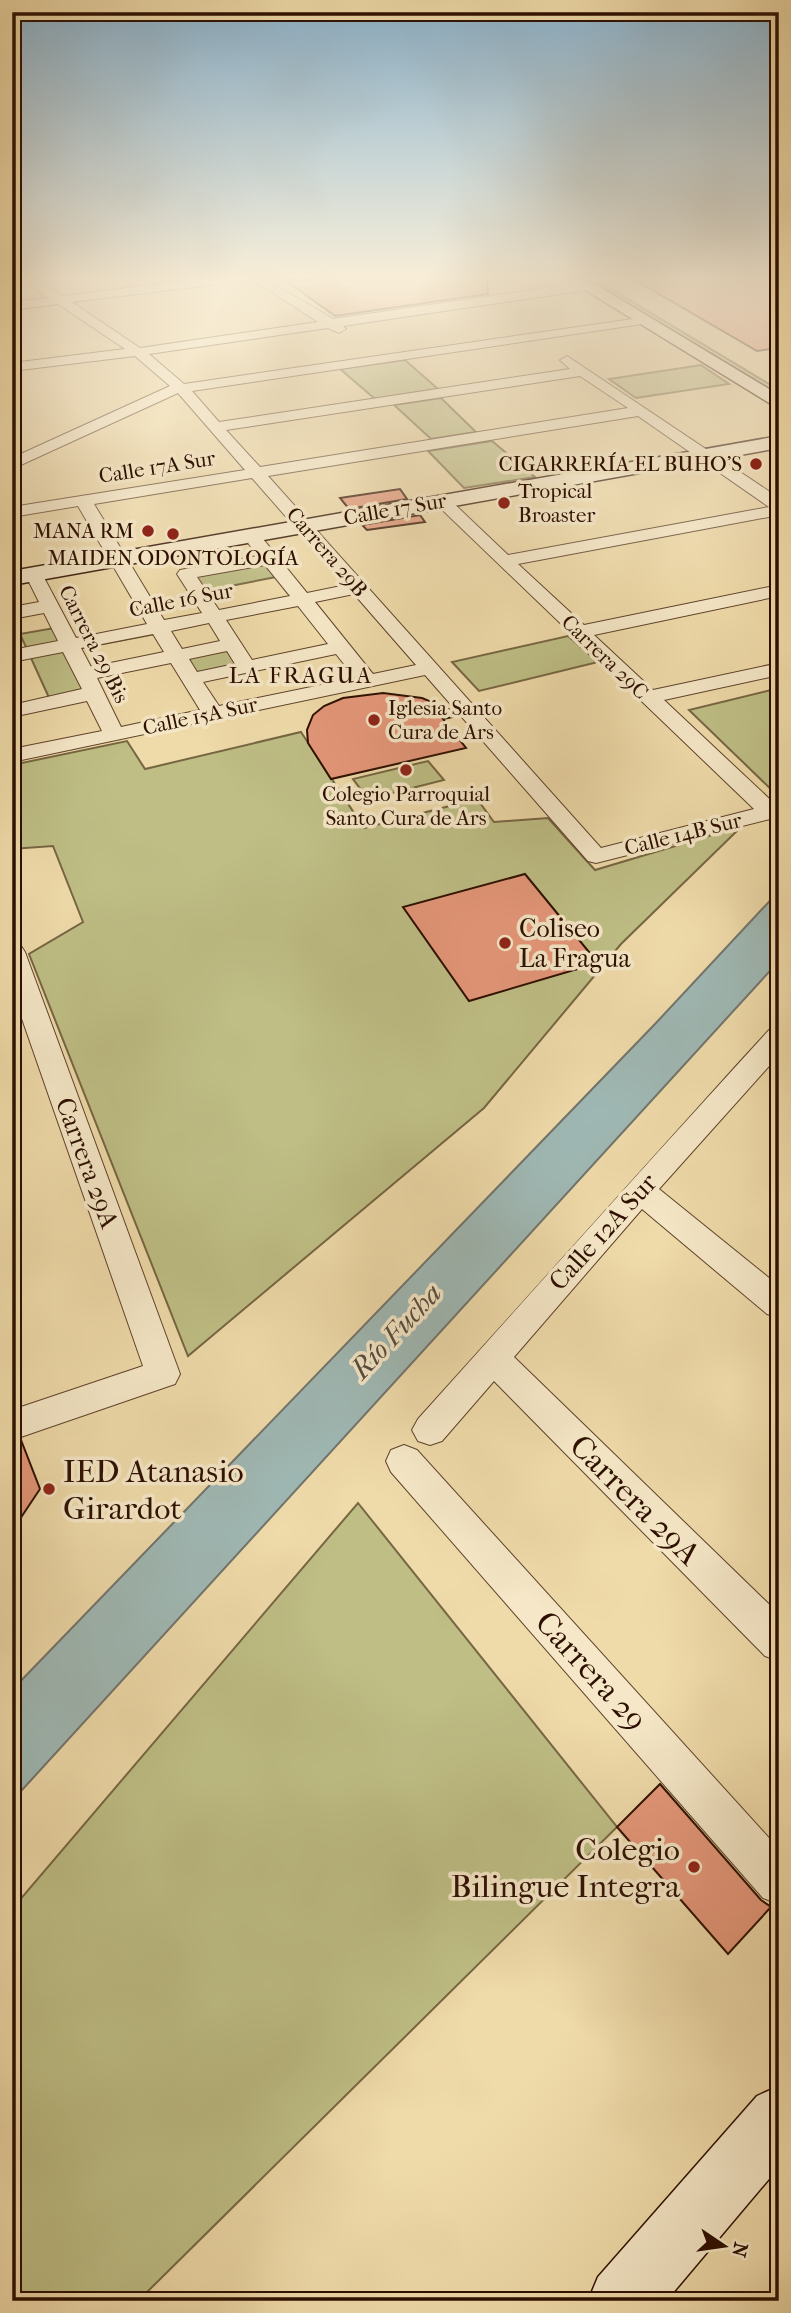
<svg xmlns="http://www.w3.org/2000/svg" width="791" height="2313" viewBox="0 0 791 2313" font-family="'IM FELL French Canon',serif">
<rect width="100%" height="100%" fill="#efdaa9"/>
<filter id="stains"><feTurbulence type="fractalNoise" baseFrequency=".00286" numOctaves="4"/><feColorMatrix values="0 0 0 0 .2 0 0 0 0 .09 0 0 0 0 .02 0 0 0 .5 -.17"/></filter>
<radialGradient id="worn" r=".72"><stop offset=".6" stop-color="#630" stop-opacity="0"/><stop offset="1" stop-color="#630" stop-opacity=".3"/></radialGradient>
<g fill="#bebe85" stroke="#766642" stroke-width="2">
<polygon points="588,280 596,280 779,390 779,395"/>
<polygon points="405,360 438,389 375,399 340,369"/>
<polygon points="701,365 729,384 636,398 609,379"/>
<polygon points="441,398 476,432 431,439 394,405"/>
<polygon points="492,441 535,477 464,488 428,451"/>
<polygon points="268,561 281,576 200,592 187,575"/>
<polygon points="151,626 155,634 72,650 94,693 51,702 20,634 60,627 68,641"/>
<polygon points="568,636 598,662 479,691 452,662"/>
<polygon points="232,644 247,667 191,679 177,655"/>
<polygon points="779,688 779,797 689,710"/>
<polygon points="301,732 364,828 477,799 494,822 548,818 595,870 742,826 621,944 484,1108 188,1356 29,954 83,922 53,846 12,849 12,765 127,741 145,769"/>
<polygon points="428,761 444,780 368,799 353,779"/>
<polygon points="358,1503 617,1827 138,2301 12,2301 12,1909"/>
</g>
<polygon fill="#9fb8b4" stroke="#71746c" stroke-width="2" points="779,891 779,961 12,1801 12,1690 655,1024"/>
<g fill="#e5977a" stroke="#2d0f00" stroke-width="2">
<polygon points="285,280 487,280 488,294 335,316"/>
<polygon points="635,280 779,280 779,348 757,351"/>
<polygon points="400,489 407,499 349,509 340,498"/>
<polygon points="420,515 425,522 367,530 362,525"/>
<polygon points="383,693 422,698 453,711 457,716 443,719 466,748 331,779 308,743 307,730 313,715 324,706 343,698"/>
<polygon points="525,874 598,963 469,1001 403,907"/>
<polygon points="21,1440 40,1489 12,1531 12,1442"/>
<polygon points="660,1784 761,1900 771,1907 728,1954 617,1827"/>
</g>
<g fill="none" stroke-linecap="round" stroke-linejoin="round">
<g stroke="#5e422a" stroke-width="2">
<g id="street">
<path d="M24,280H38L62,296L191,280H226L220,284L72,302L140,348L318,322L253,280H267L333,319L587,282L593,286L587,290L343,326L346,329L339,333L328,328L149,354L184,384L647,317L649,320L642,324L192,391L219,422L570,369L560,360L567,356L779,498V515L518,564L584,625L779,585V596L594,635L653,690L779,663V675L664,700L778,807V817L596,863L588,861L425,675L12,762V749L102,731L87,701L12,717V705L82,689L63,652L12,662V650L58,641L44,613L12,619V607L39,602L25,574L28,570H40L76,638L147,624L78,506L12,517V507L245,470L178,393L12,469V458L170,386L135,356L12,371V363L125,349L58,304L12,310V302L48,298ZM580,376L628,408L260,467L226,430ZM638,416L769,507L508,555L447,497L441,496L433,501L754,809L601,848L268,476ZM252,478L346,585L307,593L263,539L257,538L248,543L258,556L180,570L177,574L202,613L164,620L94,504ZM265,565L290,596L219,610L197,577ZM354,594L416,665L373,674L315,602ZM298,606L328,644L252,660L226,620ZM209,623L220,641L182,649L171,631ZM153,634L164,652L91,667L81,648ZM227,651L235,664L197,672L189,659ZM336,654L355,678L219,706L203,682ZM171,663L200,710L121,727L97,678Z"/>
<polygon points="12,944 21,946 25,952 180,1374 175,1384 12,1440 12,1410 143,1366 12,990"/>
<path d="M779,1028V1055L659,1189L779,1286V1318L767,1314L642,1209L514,1357L779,1614V1661L765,1656L494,1381L442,1441L430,1445L418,1441L412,1430L418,1419C534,1289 651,1159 769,1030Z"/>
<polygon points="404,1445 417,1450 779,1849 779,1904 763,1898 391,1472 386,1461 391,1450"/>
</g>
</g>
<g stroke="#2d0f00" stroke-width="3">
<g id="secondary">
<polygon points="569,280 588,280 779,395 779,409"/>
<polygon points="779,436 779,448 12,585 12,571"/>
<polygon points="779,2086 779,2167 666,2301 588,2301 598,2277 757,2096"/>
</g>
</g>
<use href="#street" fill="#f5e7c7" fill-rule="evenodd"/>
<use href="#secondary" fill="#f5e7c7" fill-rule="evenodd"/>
</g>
<linearGradient id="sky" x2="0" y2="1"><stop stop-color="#8bb6d3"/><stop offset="0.46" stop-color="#f8eed8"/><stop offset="1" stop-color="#f8eed8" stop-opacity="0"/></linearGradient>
<rect width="791" height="604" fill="url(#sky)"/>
<g fill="#8f2418" stroke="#f5e7c7" stroke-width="2.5">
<circle cx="756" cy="464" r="7"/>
<circle cx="504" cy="503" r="7"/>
<circle cx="148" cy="531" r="7"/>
<circle cx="173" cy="534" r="7"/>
<circle cx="374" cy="720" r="7"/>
<circle cx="406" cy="770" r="7"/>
<circle cx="505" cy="943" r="7"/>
<circle cx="49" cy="1489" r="7"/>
<circle cx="694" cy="1867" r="7"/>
</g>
<g text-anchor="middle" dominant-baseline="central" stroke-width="7" stroke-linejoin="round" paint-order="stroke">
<g font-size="21" fill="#2d0f00" stroke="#f5e7c7" text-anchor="end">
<text x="742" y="464">CIGARRERÍA EL BUHO'S</text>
<text x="518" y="491" text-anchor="start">Tropical<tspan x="518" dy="24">Broaster</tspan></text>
<text x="134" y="531">MANA RM</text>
<text x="173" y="558" text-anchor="middle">MAIDEN ODONTOLOGÍA</text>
<text x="388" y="708" text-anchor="start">Iglesia Santo<tspan x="388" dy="24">Cura de Ars</tspan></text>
<text x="406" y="794" text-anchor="middle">Colegio Parroquial<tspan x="406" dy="24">Santo Cura de Ars</tspan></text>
</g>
<g font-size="21" fill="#2d0f00" stroke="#f5e7c7">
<text transform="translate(157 467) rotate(-9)">Calle 17A Sur</text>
<text transform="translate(395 509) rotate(-10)">Calle 17 Sur</text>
<text transform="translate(327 552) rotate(49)">Carrera 29B</text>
<text transform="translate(181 600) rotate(-11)">Calle 16 Sur</text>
<text transform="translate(94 644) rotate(63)">Carrera 29 Bis</text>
<text transform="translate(605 657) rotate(44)">Carrera 29C</text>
<text transform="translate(200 716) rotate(-12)">Calle 15A Sur</text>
<text transform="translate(683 834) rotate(-14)">Calle 14B Sur</text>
</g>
<g font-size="23" letter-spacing="2" fill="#2d0f00" stroke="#f5e7c7">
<text x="301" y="675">LA FRAGUA</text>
</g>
<g font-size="26" fill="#2d0f00" stroke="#f5e7c7" text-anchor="start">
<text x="519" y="928">Coliseo<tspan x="519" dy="30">La Fragua</tspan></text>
</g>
<g font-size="26" fill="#2d0f00" stroke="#f5e7c7">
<text transform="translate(87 1163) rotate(70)">Carrera 29A</text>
<text transform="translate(603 1232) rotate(-48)">Calle 12A Sur</text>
</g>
<g font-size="28" font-style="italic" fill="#554a3f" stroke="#f5e7c7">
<text transform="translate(396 1331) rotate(-47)">Río Fucha</text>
</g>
<g font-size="32" fill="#2d0f00" stroke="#f5e7c7" text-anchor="start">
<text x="63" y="1471">IED Atanasio<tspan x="63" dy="37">Girardot</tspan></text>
<text x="680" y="1849" text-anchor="end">Colegio<tspan x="680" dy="37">Bilingue Integra</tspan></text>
</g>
<g font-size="32" fill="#2d0f00" stroke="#f5e7c7">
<text transform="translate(635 1500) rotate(45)">Carrera 29A</text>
<text transform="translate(591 1671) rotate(48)">Carrera 29</text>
</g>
</g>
<rect width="791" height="2313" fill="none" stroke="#efdaa9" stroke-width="42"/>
<rect x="14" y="14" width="763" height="2285" fill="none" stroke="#2d0f00" stroke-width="3.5"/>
<rect x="21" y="21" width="749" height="2271" fill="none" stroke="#2d0f00" stroke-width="2"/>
<g transform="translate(724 2246) rotate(103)" stroke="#f5e7c7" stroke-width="5" paint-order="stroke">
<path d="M0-5L12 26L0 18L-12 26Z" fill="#2d0f00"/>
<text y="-10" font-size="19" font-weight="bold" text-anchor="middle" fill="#2d0f00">N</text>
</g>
<rect width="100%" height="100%" filter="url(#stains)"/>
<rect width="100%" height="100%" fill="url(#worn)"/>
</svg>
